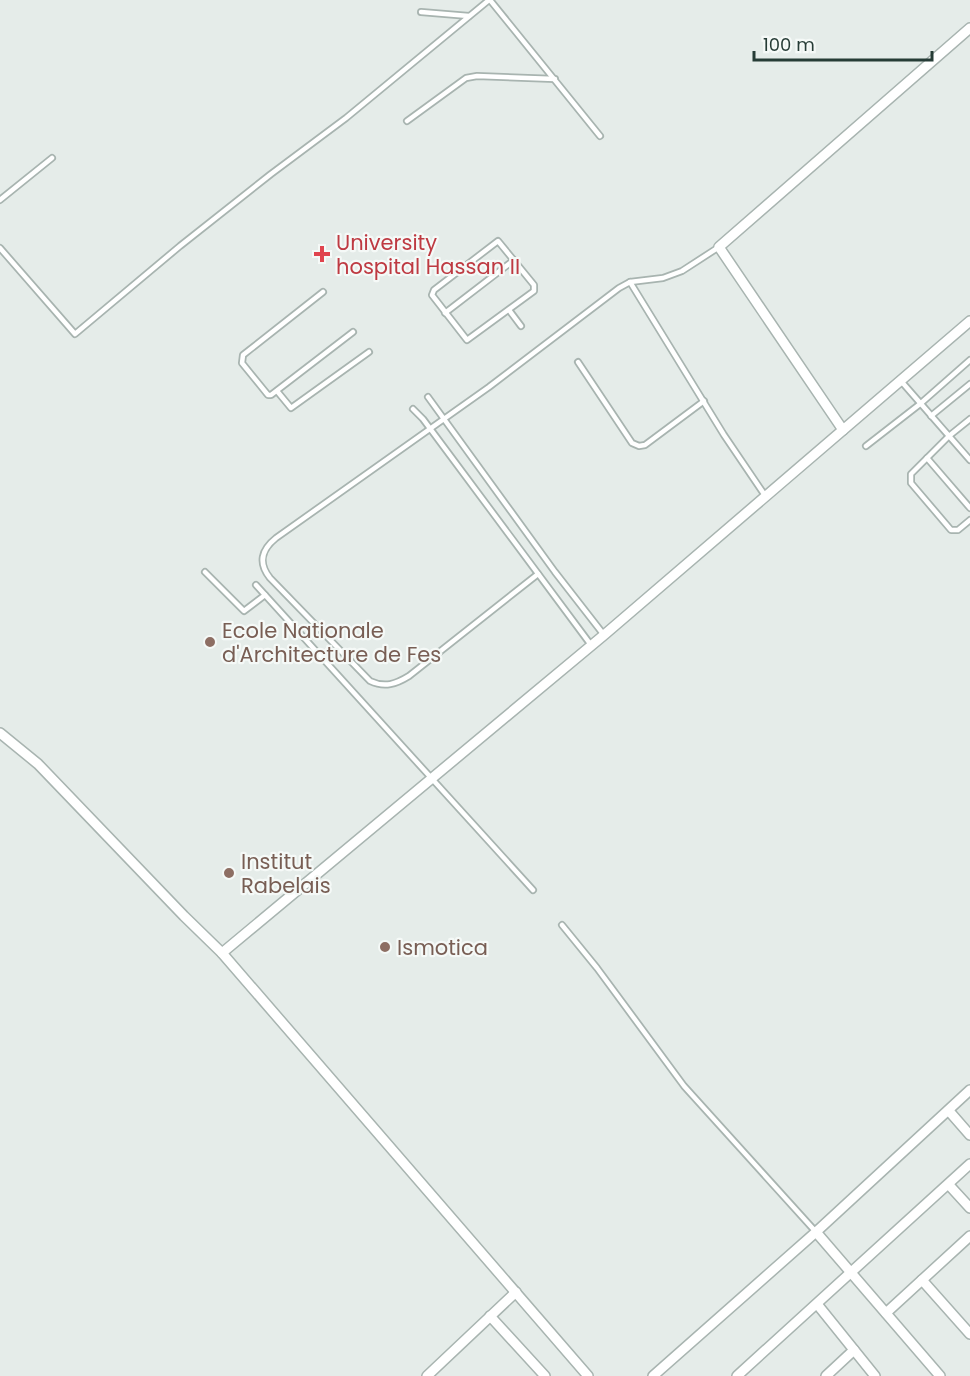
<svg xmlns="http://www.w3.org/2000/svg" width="970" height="1376" viewBox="0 0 970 1376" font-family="Poppins,sans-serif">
<rect width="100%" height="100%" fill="#e5ece9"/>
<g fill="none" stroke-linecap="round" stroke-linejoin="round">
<g stroke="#a8b4b0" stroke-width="8">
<g id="service">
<polyline points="490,0 600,136"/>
<polyline points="421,12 469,16"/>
<polyline points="407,121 466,78 477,76 555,79"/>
<polyline points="0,200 52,158"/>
<polygon points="498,241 534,285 534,291 467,340 432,295 434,290"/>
<polyline points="0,248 75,334 180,246 271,174 346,118 489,0"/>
<polyline points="630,282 724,435 766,497"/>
<polyline points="323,292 243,355 242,363 268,395 271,395 353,332"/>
<polyline points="509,310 521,326"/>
<polyline points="445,313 514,260"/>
<polyline points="578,362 632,443 639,446 645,445 704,401"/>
<polyline points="901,381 970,460"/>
<polyline points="277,391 291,408 369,352"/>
<polyline points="428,397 555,572 604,635"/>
<polyline points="413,409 423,419 591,645"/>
<polyline points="931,416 970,384"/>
<polyline points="970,419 949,436 911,474 911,483 951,530 958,530 970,520"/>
<polyline points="866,446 920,404 970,360"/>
<polyline points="927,458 970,508"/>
<polyline points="205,572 244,611 265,595"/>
<path d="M538,574L409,676C396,684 385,688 370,681L270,578C258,563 261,550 276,538L489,387L619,288L630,282L663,278L682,271L719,247"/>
<polyline points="256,585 533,890"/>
<polyline points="562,925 597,968 684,1086 816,1232"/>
</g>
</g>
<g stroke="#a8b4b0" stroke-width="12">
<g id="minor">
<polyline points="843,430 719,247 970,28"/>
<polyline points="0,733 38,764 184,916 222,953 588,1376"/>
<polyline points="222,953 604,635 970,321"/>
<polyline points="949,1111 970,1135"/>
<polyline points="949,1185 970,1208"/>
<polyline points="816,1232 940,1376"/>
<polyline points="922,1280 970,1334"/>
<polyline points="817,1304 875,1376"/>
<polyline points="886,1313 970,1236"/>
<polyline points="490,1316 545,1376"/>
<polyline points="427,1376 516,1292"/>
<polyline points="653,1376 816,1232 970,1090"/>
<polyline points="737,1376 970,1164"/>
<polyline points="826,1376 854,1350"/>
</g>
</g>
<use href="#service" stroke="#fff" stroke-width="4.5"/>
<use href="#minor" stroke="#fff" stroke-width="9"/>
</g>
<path fill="#e0444e" stroke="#f5f9f7" stroke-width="2" d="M319 245h6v6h6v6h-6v6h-6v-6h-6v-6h6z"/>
<g fill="#8d6e63" stroke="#f5f9f7" stroke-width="2">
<circle cx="210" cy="642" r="6"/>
<circle cx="229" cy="873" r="6"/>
<circle cx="385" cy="947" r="6"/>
</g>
<g text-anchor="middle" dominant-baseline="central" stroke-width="4.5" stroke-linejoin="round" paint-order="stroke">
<g font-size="21" fill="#be3a42" stroke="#f5f9f7" text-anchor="start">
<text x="336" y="242">University<tspan x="336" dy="24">hospital Hassan II</tspan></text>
</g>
<g font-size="21" fill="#785e54" stroke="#f5f9f7" text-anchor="start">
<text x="222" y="630">Ecole Nationale<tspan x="222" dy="24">d'Architecture de Fes</tspan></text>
<text x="241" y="861">Institut<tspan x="241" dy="24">Rabelais</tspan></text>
<text x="397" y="947">Ismotica</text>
</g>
</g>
<path d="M754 51v9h178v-9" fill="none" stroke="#263c36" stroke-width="3"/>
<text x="763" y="51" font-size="18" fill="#263c36" stroke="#f5f9f7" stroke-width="4.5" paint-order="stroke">100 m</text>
</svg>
